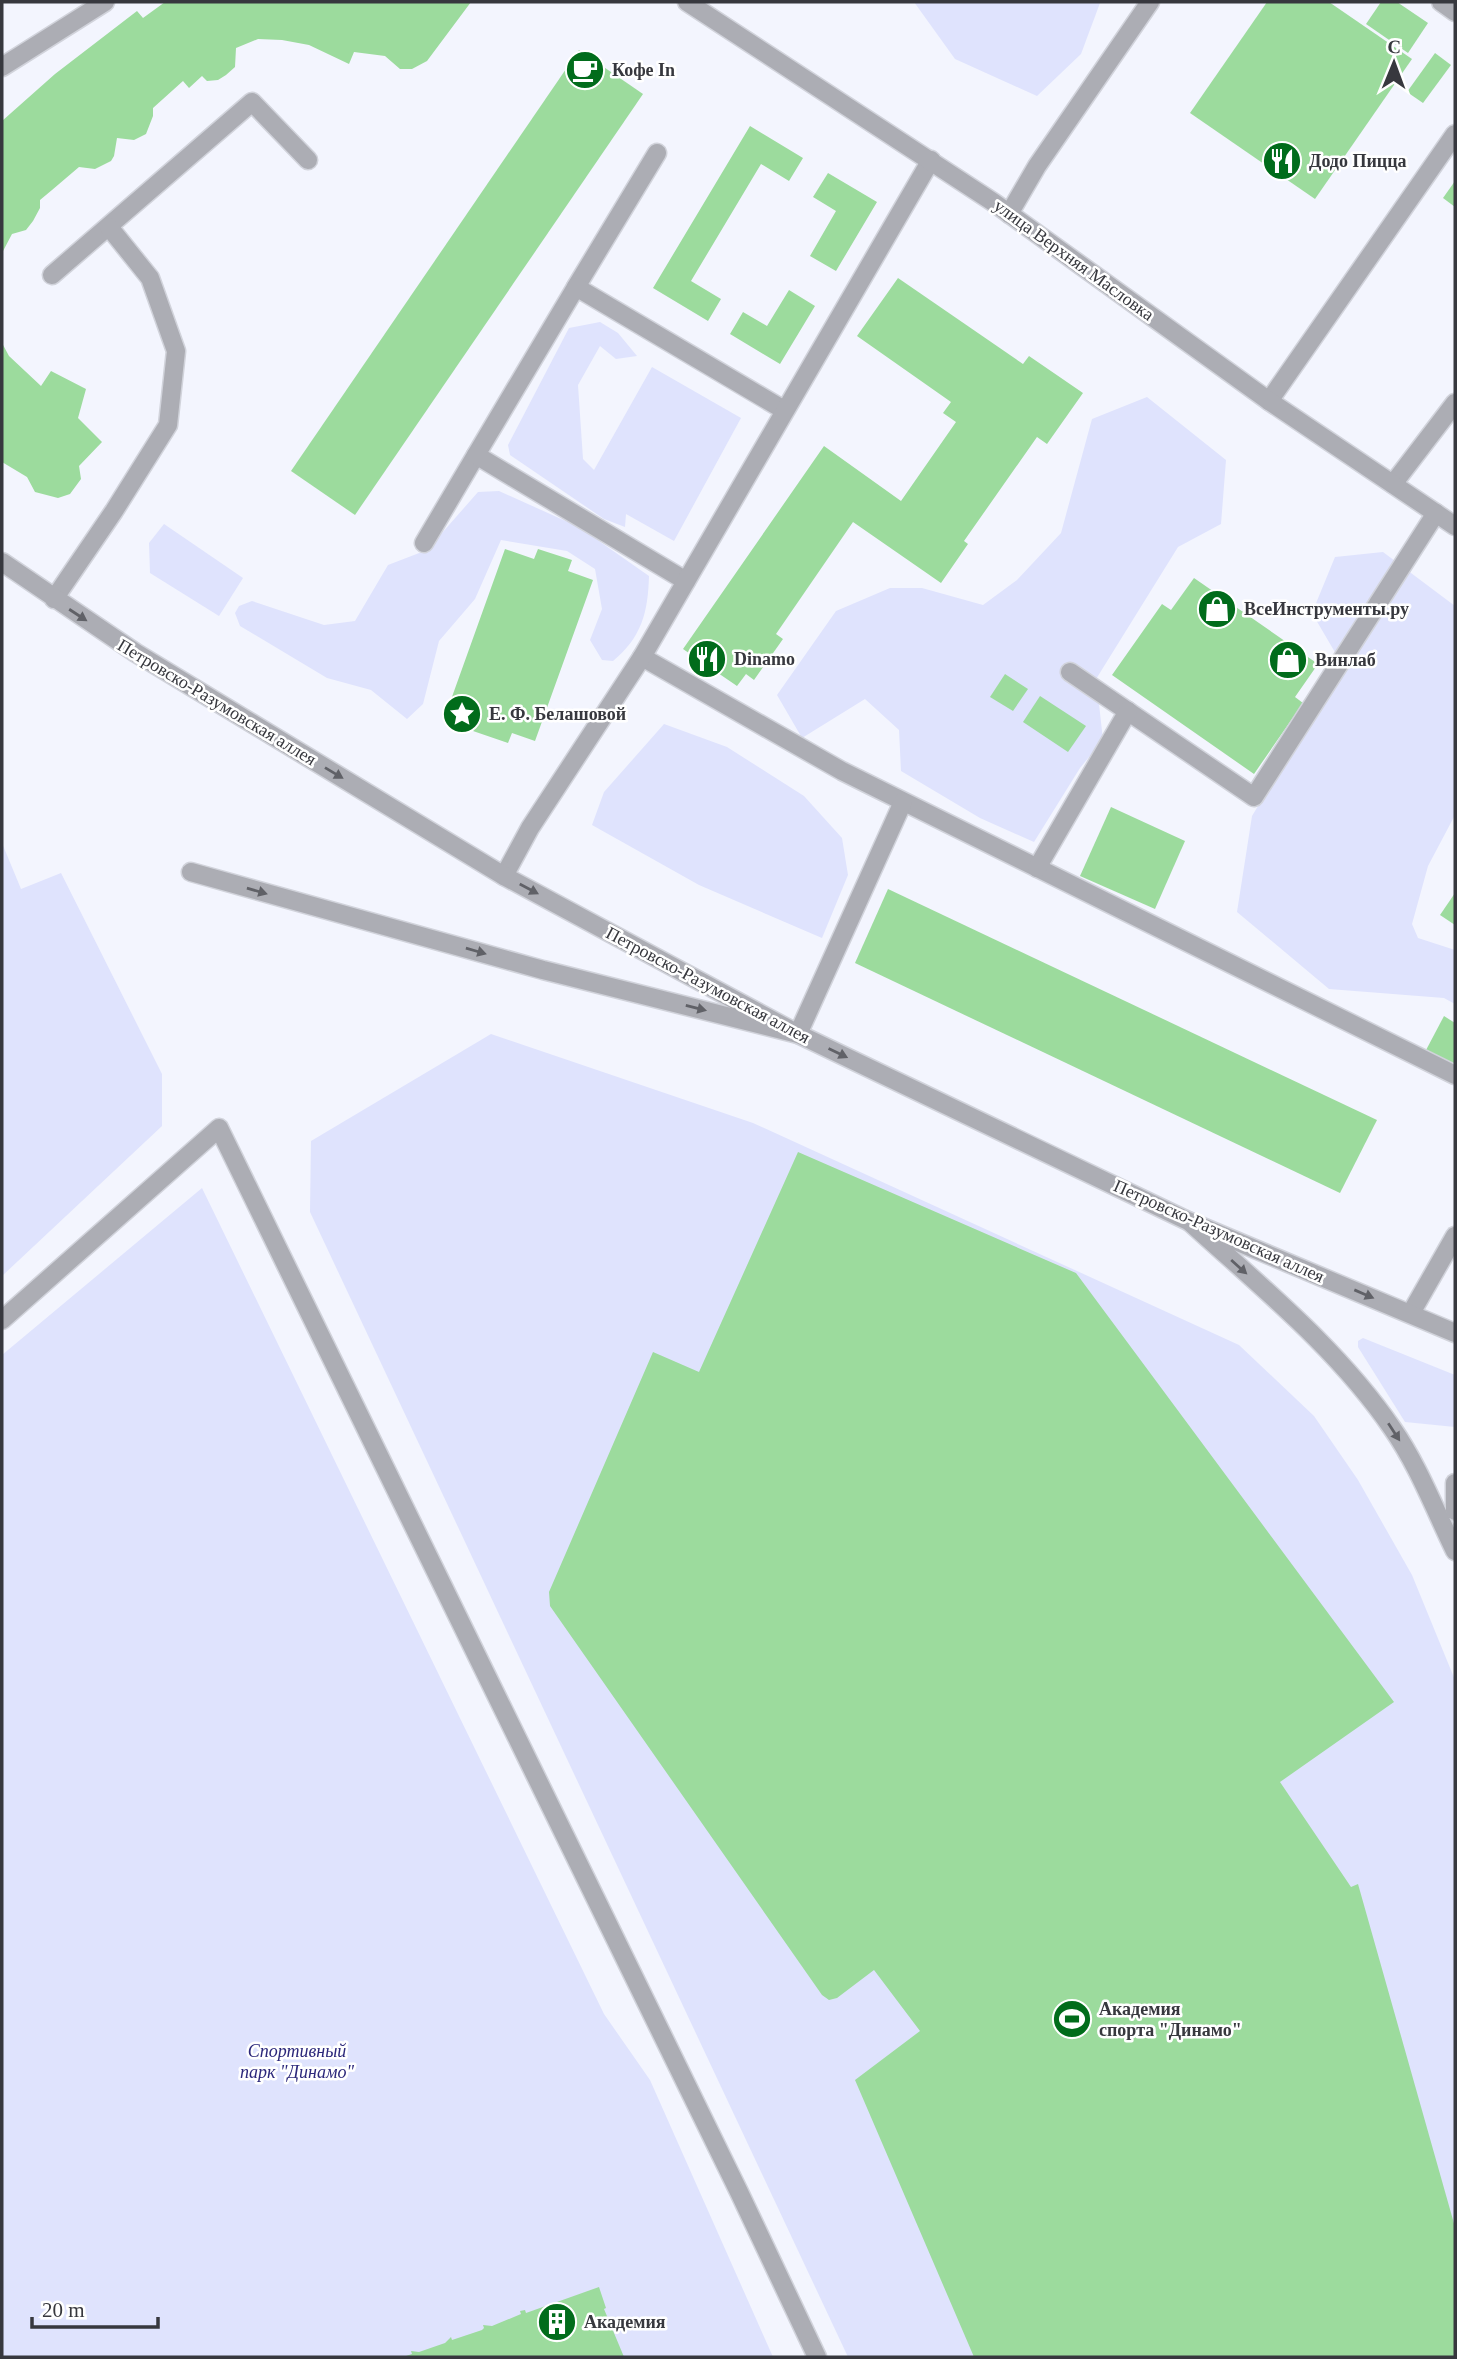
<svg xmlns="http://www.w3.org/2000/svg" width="1457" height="2359" viewBox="0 0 1457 2359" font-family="'Times New Roman',serif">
<rect width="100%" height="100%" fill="#f3f5fe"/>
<g fill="#dfe3fd">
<polygon points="914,2 1098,2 1100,3 1081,54 1037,96 955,59"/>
<polygon points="600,322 618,333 637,356 616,359 600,346 578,385 583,459 594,470 652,367 741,418 674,541 626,514 625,527 604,519 510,455 508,445 569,328"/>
<polygon points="1147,397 1226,460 1221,524 1178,547 1093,684 1099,704 1103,740 1080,768 1034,842 980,818 901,771 899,730 865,699 802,738 777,695 836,611 890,588 922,588 983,605 1017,580 1061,533 1092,419"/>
<path d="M499,491L579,527L649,576C648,612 642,637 613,661L602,660L590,640L602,609L595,569L567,551L501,540L475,599L439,641L423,704L407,719L371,690L327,678L240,626L235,613L239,606L252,601L324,625L355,621L388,565L427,550L478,492Z"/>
<polygon points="164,524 243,578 219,616 150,573 149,543"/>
<polygon points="1383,552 1455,606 1455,815 1428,866 1412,924 1418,938 1455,950 1455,1004 1444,998 1329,989 1237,912 1252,816 1343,666 1312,613 1335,557"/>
<polygon points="664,724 727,747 804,796 842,838 848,875 822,938 699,885 592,825 604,792"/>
<polygon points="2,843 21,889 61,873 162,1074 162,1126 2,1276"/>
<polygon points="491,1034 753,1123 1239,1345 1314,1416 1358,1480 1412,1575 1455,1680 1455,2357 848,2357 310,1212 311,1141"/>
<polygon points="202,1188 604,2014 650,2080 773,2357 2,2357 2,1355"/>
<polygon points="1363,1338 1455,1375 1455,1427 1405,1422 1358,1347 1358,1341"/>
</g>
<g fill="#9cdb9d">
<polygon points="165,2 471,2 427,61 412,69 400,69 385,56 354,52 349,64 309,45 282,40 258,39 236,48 235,67 226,75 218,80 207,81 202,76 189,88 183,81 153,108 153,116 146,134 134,140 117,138 114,156 111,161 95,169 79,167 52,190 40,200 40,208 33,221 26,230 12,234 2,253 2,121 55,74 137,11 143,18"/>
<polygon points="1267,2 1329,2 1412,59 1315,199 1190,113"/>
<polygon points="1381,2 1397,2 1428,23 1408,53 1366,24"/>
<polygon points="579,50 643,94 355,515 291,471"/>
<polygon points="1435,53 1451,65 1423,103 1407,92"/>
<polygon points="750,126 803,158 789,181 761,164 691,281 721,299 708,321 653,288"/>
<polygon points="828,173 877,202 836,271 810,256 836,211 813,197"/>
<polygon points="1455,181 1455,207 1443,198"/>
<polygon points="898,278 1023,364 1029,356 1083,393 1047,444 1037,437 964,541 968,544 941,583 853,522 776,634 783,639 754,680 746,674 737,686 683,649 824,446 901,501 956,422 943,413 951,402 857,336"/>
<polygon points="789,290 815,306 780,364 730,334 743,312 767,326"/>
<polygon points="2,343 9,356 41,386 51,371 86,389 78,418 102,442 79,466 81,479 70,494 58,498 35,492 27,477 2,462"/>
<polygon points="505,549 534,559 538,549 572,560 568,571 593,580 535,741 512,733 508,743 473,731 477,719 448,708"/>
<polygon points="1194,578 1318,664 1295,697 1303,703 1254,774 1112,675 1162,604 1171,610"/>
<polygon points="1005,674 1028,689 1013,711 990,697"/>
<polygon points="1040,696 1086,726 1068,752 1023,722"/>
<polygon points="1111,807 1185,841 1155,909 1080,876"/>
<polygon points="888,889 1377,1120 1340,1193 855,963"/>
<polygon points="1455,893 1455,925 1440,915"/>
<polygon points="1444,1016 1455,1023 1455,1069 1425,1052"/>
<polygon points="798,1152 1076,1273 1394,1702 1280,1782 1351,1887 1358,1884 1455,2227 1455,2357 974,2357 855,2080 920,2031 874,1970 837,1998 829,2000 822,1995 550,1606 549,1592 653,1352 699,1372"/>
<polygon points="599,2287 606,2308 604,2309 624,2357 403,2357 412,2354 411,2351 419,2352 445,2343 451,2337 452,2340 482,2330 484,2328 483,2325 492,2326 521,2314 520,2311 525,2310 526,2313"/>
</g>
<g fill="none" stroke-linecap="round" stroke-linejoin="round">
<g stroke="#d1d3db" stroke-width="21">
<g id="service">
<polyline points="1441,2 1455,12"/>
<polyline points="2,67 105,2"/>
<polyline points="1009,214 1037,166 1150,2"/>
<polyline points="52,275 252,102 308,160"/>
<polyline points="576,287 657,153"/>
<polyline points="1269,401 1455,134"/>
<polyline points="1393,484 1455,403"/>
<polyline points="424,543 476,455"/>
<polyline points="686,581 476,455 576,287 784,410"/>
<polyline points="54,599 114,511 168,425 176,351 150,278 109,227"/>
<polyline points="642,657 842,771 1455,1075"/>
<polyline points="1070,672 1254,797 1436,513"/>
<polyline points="1037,868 1128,711"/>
<polyline points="191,872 543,970 798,1034 903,802"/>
<polyline points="504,876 530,828 642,657 931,160"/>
<polyline points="1411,1313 1455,1236"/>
<polyline points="2,1320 219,1128 739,2192 817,2357"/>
</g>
</g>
<g stroke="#d1d3db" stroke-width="21">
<g id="minor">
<path d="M1191,1223C1261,1287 1338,1349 1392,1428C1418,1465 1435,1510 1455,1551"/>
<polyline points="1455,1483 1455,1511"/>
</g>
</g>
<g stroke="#d1d3db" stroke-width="21">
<g id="tertiary">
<polyline points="687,2 993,202 1269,401 1455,526"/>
<polyline points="2,562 136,653 504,876 798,1034 1188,1221 1455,1333"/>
</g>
</g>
<use href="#service" stroke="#acadb4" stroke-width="18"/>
<use href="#minor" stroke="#acadb4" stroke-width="18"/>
<use href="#tertiary" stroke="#acadb4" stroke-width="18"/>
</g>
<defs><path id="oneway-solid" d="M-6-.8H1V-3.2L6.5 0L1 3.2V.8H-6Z" transform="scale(1.75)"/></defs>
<g fill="#606167">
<use href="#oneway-solid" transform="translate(78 615) rotate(33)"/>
<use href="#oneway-solid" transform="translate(334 773) rotate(31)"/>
<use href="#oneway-solid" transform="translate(529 889) rotate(28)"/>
<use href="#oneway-solid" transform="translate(257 891) rotate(16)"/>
<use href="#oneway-solid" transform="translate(476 951) rotate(16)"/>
<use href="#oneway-solid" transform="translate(696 1008) rotate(14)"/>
<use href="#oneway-solid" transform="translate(838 1053) rotate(26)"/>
<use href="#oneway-solid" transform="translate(1239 1267) rotate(42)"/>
<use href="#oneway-solid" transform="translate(1364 1294) rotate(23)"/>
<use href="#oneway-solid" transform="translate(1394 1432) rotate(57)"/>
</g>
<defs>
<g id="cafe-disc" transform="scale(2.0125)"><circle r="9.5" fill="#016c1b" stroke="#fff"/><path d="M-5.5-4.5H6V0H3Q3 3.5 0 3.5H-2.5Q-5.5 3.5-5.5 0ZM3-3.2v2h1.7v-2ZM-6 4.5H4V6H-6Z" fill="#fff"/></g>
<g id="restaurant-disc" transform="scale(2.0125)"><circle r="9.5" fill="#016c1b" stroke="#fff"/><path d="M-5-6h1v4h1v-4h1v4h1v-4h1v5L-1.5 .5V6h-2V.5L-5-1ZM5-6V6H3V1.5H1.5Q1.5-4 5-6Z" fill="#fff"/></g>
<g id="shop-disc" transform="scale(2.0125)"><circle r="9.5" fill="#016c1b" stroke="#fff"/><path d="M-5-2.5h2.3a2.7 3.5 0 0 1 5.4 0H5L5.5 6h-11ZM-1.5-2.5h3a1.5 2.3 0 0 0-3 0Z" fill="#fff"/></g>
<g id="sight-disc" transform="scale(2.0125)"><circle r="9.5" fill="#016c1b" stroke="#fff"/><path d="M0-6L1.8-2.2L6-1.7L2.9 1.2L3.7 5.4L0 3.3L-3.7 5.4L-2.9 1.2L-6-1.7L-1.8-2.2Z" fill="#fff"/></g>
<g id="stadium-disc" transform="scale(2.0125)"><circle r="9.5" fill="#016c1b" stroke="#fff"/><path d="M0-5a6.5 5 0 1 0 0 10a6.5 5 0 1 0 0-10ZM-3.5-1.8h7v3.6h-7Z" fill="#fff"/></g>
<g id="building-disc" transform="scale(2.0125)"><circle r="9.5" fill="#016c1b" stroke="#fff"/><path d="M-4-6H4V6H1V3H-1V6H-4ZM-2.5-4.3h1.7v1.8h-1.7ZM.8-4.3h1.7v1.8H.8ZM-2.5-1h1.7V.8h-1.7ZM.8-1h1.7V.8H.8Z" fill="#fff"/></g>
</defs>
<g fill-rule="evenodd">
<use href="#cafe-disc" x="585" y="70"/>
<use href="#restaurant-disc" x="1282" y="161"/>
<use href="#shop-disc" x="1217" y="609"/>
<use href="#restaurant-disc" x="707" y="659"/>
<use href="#shop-disc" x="1288" y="660"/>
<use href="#sight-disc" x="462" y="714"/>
<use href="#stadium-disc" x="1072" y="2019"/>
<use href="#building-disc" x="557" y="2322"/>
</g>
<g text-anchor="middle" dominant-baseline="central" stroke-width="5" stroke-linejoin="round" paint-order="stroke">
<g font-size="18" font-weight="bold" fill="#37383e" stroke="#fff" text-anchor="start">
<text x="612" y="70">Кофе In</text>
<text x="1309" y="161">Додо Пицца</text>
<text x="1244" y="609">ВсеИнструменты.ру</text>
<text x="734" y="659">Dinamo</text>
<text x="1315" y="660">Винлаб</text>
<text x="489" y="714">Е. Ф. Белашовой</text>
<text x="1099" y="2009">Академия<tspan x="1099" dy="21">спорта "Динамо"</tspan></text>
<text x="584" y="2322">Академия</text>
</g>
<g font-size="18" fill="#37383e" stroke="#fff">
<text transform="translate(1074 260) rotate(36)">улица Верхняя Масловка</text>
<text transform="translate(217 702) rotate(31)">Петровско-Разумовская аллея</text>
<text transform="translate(708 985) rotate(28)">Петровско-Разумовская аллея</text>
<text transform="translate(1219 1231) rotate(24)">Петровско-Разумовская аллея</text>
</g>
<g font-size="18" font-style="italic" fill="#2c287b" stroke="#fff">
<text x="297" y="2051">Спортивный<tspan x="297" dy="21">парк "Динамо"</tspan></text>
</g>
</g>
<rect width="1457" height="2359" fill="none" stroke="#37383e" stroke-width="7"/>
<g transform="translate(1394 63) rotate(1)" stroke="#ffffff" stroke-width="5" paint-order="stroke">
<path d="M0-5L12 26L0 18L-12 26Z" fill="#37383e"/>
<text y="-10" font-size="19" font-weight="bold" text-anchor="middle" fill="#37383e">С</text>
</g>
<path d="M32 2317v10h126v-10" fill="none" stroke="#37383e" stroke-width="3.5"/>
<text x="42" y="2317" font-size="21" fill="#37383e" stroke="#ffffff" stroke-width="5" paint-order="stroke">20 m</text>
</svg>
